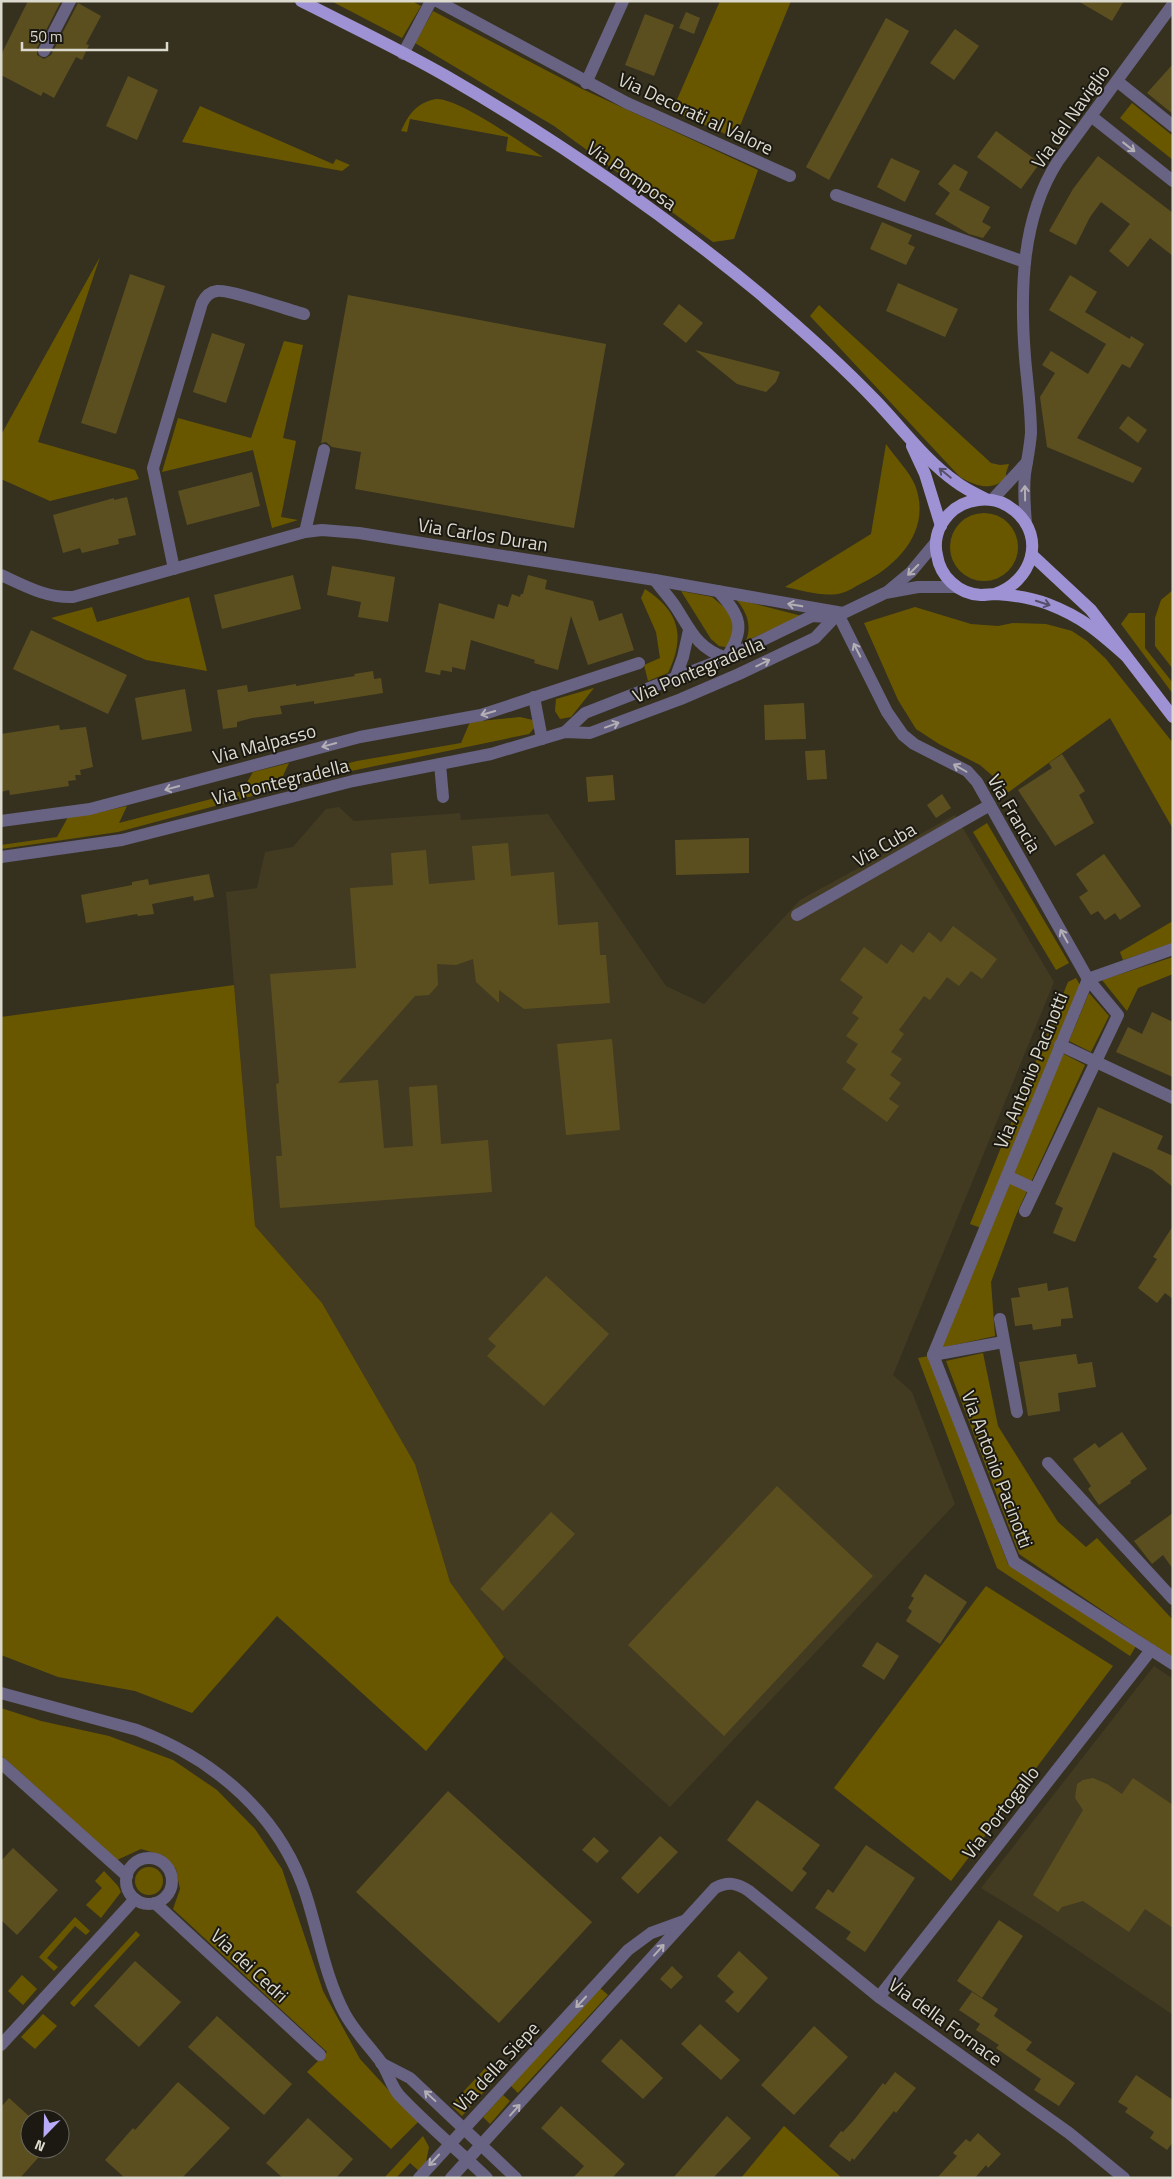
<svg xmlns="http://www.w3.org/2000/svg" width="1174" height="2179" viewBox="0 0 1174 2179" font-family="'Titillium Web',sans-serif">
<rect width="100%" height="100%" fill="#36311e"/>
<g fill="#423b21">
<polygon points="339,807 354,821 460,813 461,820 548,814 666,986 704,1004 800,900 955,815 1054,982 893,1375 912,1392 955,1504 670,1807 504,1657 450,1582 415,1464 322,1303 255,1226 226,892 257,888 265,852 293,847 326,809"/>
<polygon points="1154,1666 1173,1679 1173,2015 1042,1926 981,1888"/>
</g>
<g fill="#695700">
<polygon points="331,1 412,1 421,6 402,38"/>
<polygon points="720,1 791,1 735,138 672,111"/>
<polygon points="433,11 580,88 758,170 734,239 713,242 554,126 415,43"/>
<path d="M436,99C459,98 521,143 543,157L506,151L508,137L410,119L407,132L401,131C409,114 416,103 436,99Z"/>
<polygon points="1132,103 1173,136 1173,160 1120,118"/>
<polygon points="200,106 333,164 336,159 350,165 342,171 182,142"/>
<polygon points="100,257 38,442 135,470 139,479 50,501 1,479 1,435"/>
<path d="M819,305L991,463L1000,465L1009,464L1006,473V478C991,492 976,486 960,477L810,316Z"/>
<polygon points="284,341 303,345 283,438 296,441 281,517 298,520 272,528 253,450 162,472 178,418 251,438"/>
<path d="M886,444C895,457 909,471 915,485C932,529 899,565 862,583C856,586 849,591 842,593C824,598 802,590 785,587L871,534Z"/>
<circle cx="984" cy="547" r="34"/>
<path d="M645,589C679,611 686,636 668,673L648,681L644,665L660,658L656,632L641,598Z"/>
<polygon points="1173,590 1173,669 1155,646 1155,618 1161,600"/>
<polygon points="681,591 712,597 724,607 732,617 736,633 731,648 719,646 711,639"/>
<polygon points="189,597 207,671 146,660 51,618 92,607 97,622"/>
<path d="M736,599L802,616L746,641C752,626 747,612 736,599Z"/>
<polygon points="915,607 971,624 998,626 1013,623 1046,624 1072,631 1087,641 1106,659 1173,743 1173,829 1110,718 1006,794 995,778 980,765 939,744 916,729 898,700 864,623"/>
<polygon points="1129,613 1145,613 1145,648 1173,683 1173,694 1121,624"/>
<polygon points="594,688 571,717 560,719 555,711 556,699"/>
<polygon points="520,717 533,720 535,727 529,734 327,776 118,832 1,849 1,845 57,837 68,817 87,815 127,806 119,823 242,791 253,772 289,763 281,780 357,761 461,743 470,722"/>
<polygon points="987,823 1069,963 1056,970 973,832"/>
<polygon points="1173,921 1173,943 1123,960 1120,952"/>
<polygon points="1173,957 1173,974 1138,988 1127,1011 1102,980"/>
<polygon points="1076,978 1081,987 981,1228 970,1224 1068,982"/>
<polygon points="234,985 255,1226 322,1303 415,1464 450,1582 504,1657 426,1751 277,1616 192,1713 135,1691 58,1677 1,1655 1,1017"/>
<polygon points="1089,993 1109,1016 1091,1052 1069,1041"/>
<polygon points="1062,1053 1085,1065 1016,1215 991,1282 995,1336 941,1348"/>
<polygon points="983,1353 998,1426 1058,1522 1086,1547 1097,1538 1173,1620 1173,1658 1019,1554 946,1361"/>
<polygon points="929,1356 1008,1564 1136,1646 1130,1656 997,1568 918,1358"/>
<polygon points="986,1586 1113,1666 951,1881 834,1788"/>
<polygon points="1,1708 41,1721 109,1736 173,1760 217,1790 255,1829 282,1869 323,1991 360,2059 418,2122 391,2149 307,2072 327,2052 173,1909 180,1889 176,1869 162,1855 141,1849 117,1860 1,1755"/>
<circle cx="149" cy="1881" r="14"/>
<polygon points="104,1871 118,1886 121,1892 101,1918 86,1905 102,1888 95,1881"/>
<polygon points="75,1917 90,1931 86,1935 75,1926 47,1958 58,1967 54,1971 39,1957"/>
<polygon points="136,1931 140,1935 74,2007 70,2003"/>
<polygon points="22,1975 37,1989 23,2005 8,1991"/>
<polygon points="600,1988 608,1995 518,2093 510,2085"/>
<polygon points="43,2014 57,2026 35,2049 21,2037"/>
<polygon points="490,2063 501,2073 462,2116 451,2105"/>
<polygon points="503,2095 510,2101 490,2124 483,2117"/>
<polygon points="784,2126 842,2178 741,2178"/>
<polygon points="423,2136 429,2147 426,2162 419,2171 410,2163 396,2178 384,2178"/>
</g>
<g fill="#5c4f1f">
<polygon points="28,1 61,1 37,48 37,55 44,59 51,55 78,3 101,16 86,44 89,45 82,60 76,57 54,98 43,92 41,96 1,75 1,55"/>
<polygon points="1078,1 1124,1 1112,21"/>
<polygon points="686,12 700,18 694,34 679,28"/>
<polygon points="645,14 674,25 654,76 625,65"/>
<polygon points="886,18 909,31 829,180 806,167"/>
<polygon points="955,29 979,46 954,80 930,63"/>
<polygon points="1173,64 1173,114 1147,93"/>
<polygon points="128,76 158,90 137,140 106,126"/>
<polygon points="996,131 1040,163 1021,189 977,157"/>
<polygon points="1098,156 1173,213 1173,256 1150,238 1128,267 1109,251 1130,224 1101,202 1090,217 1076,245 1049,231 1073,189"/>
<polygon points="891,158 920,171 905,202 877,187"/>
<polygon points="954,164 968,172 959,190 990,207 982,222 991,227 983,238 969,234 935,214 950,193 938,184"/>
<polygon points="882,222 912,235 908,244 915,247 906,265 870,249"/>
<polygon points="130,274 165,286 116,434 81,423"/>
<polygon points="1070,275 1097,292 1085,312 1130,339 1131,336 1144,344 1130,368 1122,364 1077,438 1142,468 1133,483 1047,447 1040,397 1055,373 1042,365 1051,351 1088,374 1106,344 1049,310"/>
<polygon points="898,283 958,309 945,337 886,311"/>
<polygon points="348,295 606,344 574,528 355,489 361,452 332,447 326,442 321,443"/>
<polygon points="679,304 703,323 686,343 663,324"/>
<polygon points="212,333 245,344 226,403 193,392"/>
<polygon points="695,350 780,372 776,382 766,392 737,384"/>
<polygon points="1128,416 1147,430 1138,443 1119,428"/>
<polygon points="252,472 260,506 187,525 178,491"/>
<polygon points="127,497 136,535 118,539 119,544 82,553 80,548 63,553 53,515 114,498 114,500"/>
<polygon points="332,566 395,577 388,622 358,617 361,602 327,595"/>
<polygon points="293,575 301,609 222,629 214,595"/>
<polygon points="528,575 547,580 545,589 593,601 599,621 622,613 634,650 588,665 571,616 558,670 534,663 535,660 471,640 465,670 452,667 452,672 441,670 440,675 425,672 439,603 494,619 498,604 508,607 512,594 520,597 521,594 523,594"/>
<polygon points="31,630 127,675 108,714 13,669"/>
<polygon points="373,671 374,679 381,678 383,693 314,704 314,701 280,706 282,714 252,718 237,722 237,727 223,729 217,690 247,685 248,692 296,684 296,686 355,676 354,674"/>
<polygon points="185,689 192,731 142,740 135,698"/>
<polygon points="804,703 806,739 765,740 764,705"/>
<polygon points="59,725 60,730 86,727 93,767 80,770 81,775 75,775 76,780 68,781 69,786 10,795 9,790 1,792 1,734"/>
<polygon points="825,750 827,779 807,780 805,751"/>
<polygon points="1062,754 1085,791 1079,795 1094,823 1055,846 1018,790 1052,768 1049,763"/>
<polygon points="613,775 615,800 588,802 586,777"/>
<polygon points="942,794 951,808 936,818 927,805"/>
<polygon points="749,838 749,873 676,875 675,840"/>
<polygon points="508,843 511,876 554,872 558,925 598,922 600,955 606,955 610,1003 524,1009 499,990 499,1003 476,982 473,959 456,965 437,964 438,985 429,995 415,996 338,1083 378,1080 384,1148 413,1146 409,1087 437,1085 441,1144 488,1140 492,1192 280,1208 276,1156 282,1156 276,1084 279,1083 270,974 356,968 350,888 393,885 391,853 426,850 429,884 475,880 472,846"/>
<polygon points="1104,854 1141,906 1120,920 1115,913 1105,920 1098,911 1091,915 1079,897 1088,891 1076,874"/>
<polygon points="209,874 214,897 194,901 193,896 152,904 154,914 138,916 137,914 86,923 81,895 132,885 132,882 148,879 149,885"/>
<polygon points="953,926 997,959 982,979 971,971 959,986 947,977 930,1000 924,996 899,1030 904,1034 891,1052 902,1059 890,1075 901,1083 889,1099 899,1106 887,1122 842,1089 856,1069 846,1062 858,1044 846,1036 859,1018 852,1013 863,997 840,980 864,947 887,964 901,944 913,953 929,932 941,942"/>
<polygon points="1152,1012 1173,1022 1173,1077 1116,1052 1128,1027 1142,1034"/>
<polygon points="612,1039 620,1130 566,1135 557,1044"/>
<polygon points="1098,1107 1163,1136 1157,1149 1173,1156 1173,1187 1152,1170 1113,1152 1075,1242 1053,1233 1063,1208 1055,1204"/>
<polygon points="1173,1226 1173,1299 1165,1293 1157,1303 1138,1288 1157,1259 1153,1257"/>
<polygon points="546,1276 609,1334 544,1406 487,1356 496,1346 488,1339"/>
<polygon points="1047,1283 1048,1291 1068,1287 1073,1318 1061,1319 1061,1326 1033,1330 1032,1324 1015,1326 1011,1298 1020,1297 1018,1288"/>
<polygon points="1076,1354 1078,1364 1092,1362 1096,1387 1058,1393 1060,1411 1028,1416 1019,1362"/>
<polygon points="1122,1432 1147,1469 1130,1481 1131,1483 1099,1505 1088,1489 1091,1486 1073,1459 1095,1443 1099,1448"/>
<polygon points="777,1486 873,1576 724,1736 628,1645"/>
<polygon points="551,1512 575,1534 503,1611 480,1589"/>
<polygon points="1173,1513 1173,1569 1163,1555 1152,1564 1134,1541"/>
<polygon points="925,1574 967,1602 940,1644 906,1621 912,1611 908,1608 914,1598 911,1596"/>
<polygon points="877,1642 899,1656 884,1680 862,1666"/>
<polygon points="1093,1778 1107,1784 1122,1794 1133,1778 1173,1805 1173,1928 1145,1909 1129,1932 1083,1901 1062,1907 1058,1912 1033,1895 1083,1810 1075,1798 1077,1784 1083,1780"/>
<polygon points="448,1791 592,1922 499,2023 356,1892"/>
<polygon points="757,1800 820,1845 802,1869 807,1873 792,1892 727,1840"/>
<polygon points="660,1836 678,1852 638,1894 621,1878"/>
<polygon points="594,1837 609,1851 597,1863 582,1850"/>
<polygon points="866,1845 915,1878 865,1952 846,1939 851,1932 815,1908 828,1889 833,1893"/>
<polygon points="13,1848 58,1890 17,1935 1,1920 1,1861"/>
<polygon points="999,1920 1023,1936 982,1998 957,1981"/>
<polygon points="739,1951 768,1978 738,2013 725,2001 734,1992 717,1976"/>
<polygon points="135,1961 181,2002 139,2047 94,2006"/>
<polygon points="672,1966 683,1977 671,1989 660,1979"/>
<polygon points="972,1992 998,2009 994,2016 1032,2042 1026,2050 1075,2083 1059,2106 1034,2090 1041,2079 996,2048 999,2045 976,2030 980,2024 959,2010"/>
<polygon points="217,2016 292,2084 264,2115 188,2047"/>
<polygon points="700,2024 740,2060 721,2080 681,2044"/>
<polygon points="814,2026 848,2057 794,2115 761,2085"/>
<polygon points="621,2039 663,2078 643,2099 601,2061"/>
<polygon points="895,2072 916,2088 896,2113 894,2111 854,2160 852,2158 850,2162 829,2146 841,2131 843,2132 854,2120 883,2083 885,2085"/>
<polygon points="1136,2075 1173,2100 1173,2142 1167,2150 1150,2138 1154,2132 1125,2112 1128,2108 1118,2102"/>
<polygon points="178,2082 230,2128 182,2178 125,2178 105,2160 133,2128 135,2130"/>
<polygon points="9,2098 30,2117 30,2149 46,2149 20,2178 6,2178 1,2174 1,2107"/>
<polygon points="561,2106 625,2164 612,2178 573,2178 584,2166 541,2128"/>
<polygon points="727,2116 751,2138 713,2178 673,2178"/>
<polygon points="308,2118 353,2159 336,2178 283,2178 266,2163"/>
<polygon points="978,2133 1001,2154 988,2168 986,2165 975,2178 937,2178 957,2156 953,2153 966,2139 970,2142"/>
</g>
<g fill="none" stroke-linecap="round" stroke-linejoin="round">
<g stroke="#686283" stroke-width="12">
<polyline points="437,1 627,103 790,176"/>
<polyline points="44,51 70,1"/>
<polyline points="403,54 431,1"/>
<polyline points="1117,81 1173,126"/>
<polyline points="586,83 623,1"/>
<polyline points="1091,116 1173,181"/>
<polyline points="836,195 1025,262"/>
<polyline points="992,500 1027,462"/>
<path d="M1026,524C1025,508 1023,491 1025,474C1027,461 1030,447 1031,433C1031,408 1027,382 1025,357C1020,292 1021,218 1058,161L1173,4"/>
<polyline points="305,532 324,450"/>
<path d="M174,569L153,468L202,303C205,297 209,292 217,291C230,289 288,310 304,314"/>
<path d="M1,575C25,586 46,598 73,597L305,532L322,530L359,533L655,580L843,613"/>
<path d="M655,580C662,590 671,599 677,609C692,633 698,648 726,658"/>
<path d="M718,591C741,616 746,629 726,658"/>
<polyline points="887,592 911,572 936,542"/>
<polyline points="839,616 887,712 903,735 914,744 967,771 977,782 1088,979 1118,1015 1025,1211"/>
<polyline points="675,679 683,657 689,630"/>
<polyline points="534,697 542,739"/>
<polyline points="565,732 585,713 726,658 812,616 828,617"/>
<polyline points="440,764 443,797"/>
<polyline points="1,821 90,809 360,737 481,715 639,663"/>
<polyline points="1,857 122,840 353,781 491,754 565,732 590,733 681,699 739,674 815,638 835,617 885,593 918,587 956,587"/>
<polyline points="797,915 990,805"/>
<polyline points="1173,949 1088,979 933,1355 1014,1562 1173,1664"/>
<polyline points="1060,1045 1173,1098"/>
<polyline points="1007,1176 1035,1189"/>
<polyline points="1000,1319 1017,1412"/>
<polyline points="933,1355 1003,1342"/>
<polyline points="1048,1463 1173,1599"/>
<path d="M1,1693L137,1730C215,1759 280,1815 306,1895C319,1935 325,1977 345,2014C355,2032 369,2046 381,2062C388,2072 391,2086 399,2095C426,2124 458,2150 487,2178"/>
<polyline points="1,1763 127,1876"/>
<circle cx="149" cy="1881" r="23"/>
<polyline points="155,1903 320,2055"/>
<polyline points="879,1997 1151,1650"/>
<polyline points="1,2045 135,1899"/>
<polyline points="381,2063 410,2078 516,2178"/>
<polyline points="419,2178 628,1950 651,1933 684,1921"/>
<path d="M451,2178L715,1888C728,1881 737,1883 749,1891L879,1997L1069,2133L1124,2178"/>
</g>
<g stroke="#9e92d4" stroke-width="12">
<path d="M301,1C350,26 399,49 446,76C555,139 661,212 759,293C799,327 839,362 875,400C902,428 925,460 956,482C965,489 976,494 986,499"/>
<polyline points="912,446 925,474 941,526"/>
<polyline points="1032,555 1091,610 1173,717"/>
<path d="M995,594C1031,582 1047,538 1015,511C994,493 961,497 945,519C937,529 934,543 937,555C940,576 958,594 981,595C986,595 991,594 996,594C1013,595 1032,598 1048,604C1082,617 1099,632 1126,656"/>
</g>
</g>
<defs><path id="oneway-shaft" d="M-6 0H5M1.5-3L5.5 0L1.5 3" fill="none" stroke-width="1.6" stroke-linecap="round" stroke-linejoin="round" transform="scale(1.25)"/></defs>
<g stroke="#b3afb4">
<use href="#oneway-shaft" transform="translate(1129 147) rotate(38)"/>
<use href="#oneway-shaft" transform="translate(1025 493) rotate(-91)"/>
<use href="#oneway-shaft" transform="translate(913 570) rotate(135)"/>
<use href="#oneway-shaft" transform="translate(795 605) rotate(-170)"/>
<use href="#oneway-shaft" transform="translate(857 650) rotate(-117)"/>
<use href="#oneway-shaft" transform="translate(763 663) rotate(-26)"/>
<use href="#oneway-shaft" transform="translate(488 713) rotate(164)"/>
<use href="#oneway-shaft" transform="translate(612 725) rotate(-20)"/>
<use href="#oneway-shaft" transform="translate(329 745) rotate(165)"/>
<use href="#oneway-shaft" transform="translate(960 768) rotate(-150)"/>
<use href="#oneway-shaft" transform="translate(172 788) rotate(165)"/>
<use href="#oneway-shaft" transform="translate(1064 936) rotate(-119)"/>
<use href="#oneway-shaft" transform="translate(659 1950) rotate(-48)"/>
<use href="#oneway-shaft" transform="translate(581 2002) rotate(133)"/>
<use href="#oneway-shaft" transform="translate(430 2096) rotate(-137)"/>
<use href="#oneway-shaft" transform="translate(515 2110) rotate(-48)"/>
<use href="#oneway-shaft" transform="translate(434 2160) rotate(133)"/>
</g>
<g stroke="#564f69">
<use href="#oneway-shaft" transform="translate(945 473) rotate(-141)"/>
<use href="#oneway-shaft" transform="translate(1043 603) rotate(18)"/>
</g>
<g text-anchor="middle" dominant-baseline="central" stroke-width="4" stroke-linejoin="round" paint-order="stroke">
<g font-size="19" fill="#dcd9ce" stroke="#1b1911">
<text transform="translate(696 113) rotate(25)">Via Decorati al Valore</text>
<text transform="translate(1070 116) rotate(-55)">Via del Naviglio</text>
<text transform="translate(632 175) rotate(35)">Via Pomposa</text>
<text transform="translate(483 534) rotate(9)">Via Carlos Duran</text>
<text transform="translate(698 669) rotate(-23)">Via Pontegradella</text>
<text transform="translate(264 743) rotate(-15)">Via Malpasso</text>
<text transform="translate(280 781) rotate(-14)">Via Pontegradella</text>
<text transform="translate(1015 813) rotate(60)">Via Francia</text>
<text transform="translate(884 844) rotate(-30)">Via Cuba</text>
<text transform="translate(1030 1070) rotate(-68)">Via Antonio Pacinotti</text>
<text transform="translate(998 1469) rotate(69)">Via Antonio Pacinotti</text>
<text transform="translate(1000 1812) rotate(-52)">Via Portogallo</text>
<text transform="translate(250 1965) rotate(43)">Via dei Cedri</text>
<text transform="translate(946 2021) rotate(36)">Via della Fornace</text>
<text transform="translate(496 2066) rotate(-47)">Via della Siepe</text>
</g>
</g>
<rect width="1174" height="2179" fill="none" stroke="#dcd9ce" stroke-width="5"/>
<g transform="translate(45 2134) rotate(203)"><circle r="24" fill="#1b1911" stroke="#68665d"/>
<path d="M0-4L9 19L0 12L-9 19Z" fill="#b9abf7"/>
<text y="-8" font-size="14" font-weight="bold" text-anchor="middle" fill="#dcd9ce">N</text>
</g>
<path d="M22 42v8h145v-8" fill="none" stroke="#dcd9ce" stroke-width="2.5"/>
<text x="30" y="42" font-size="15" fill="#dcd9ce" stroke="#1b1911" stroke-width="4" paint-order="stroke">50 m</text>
</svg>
